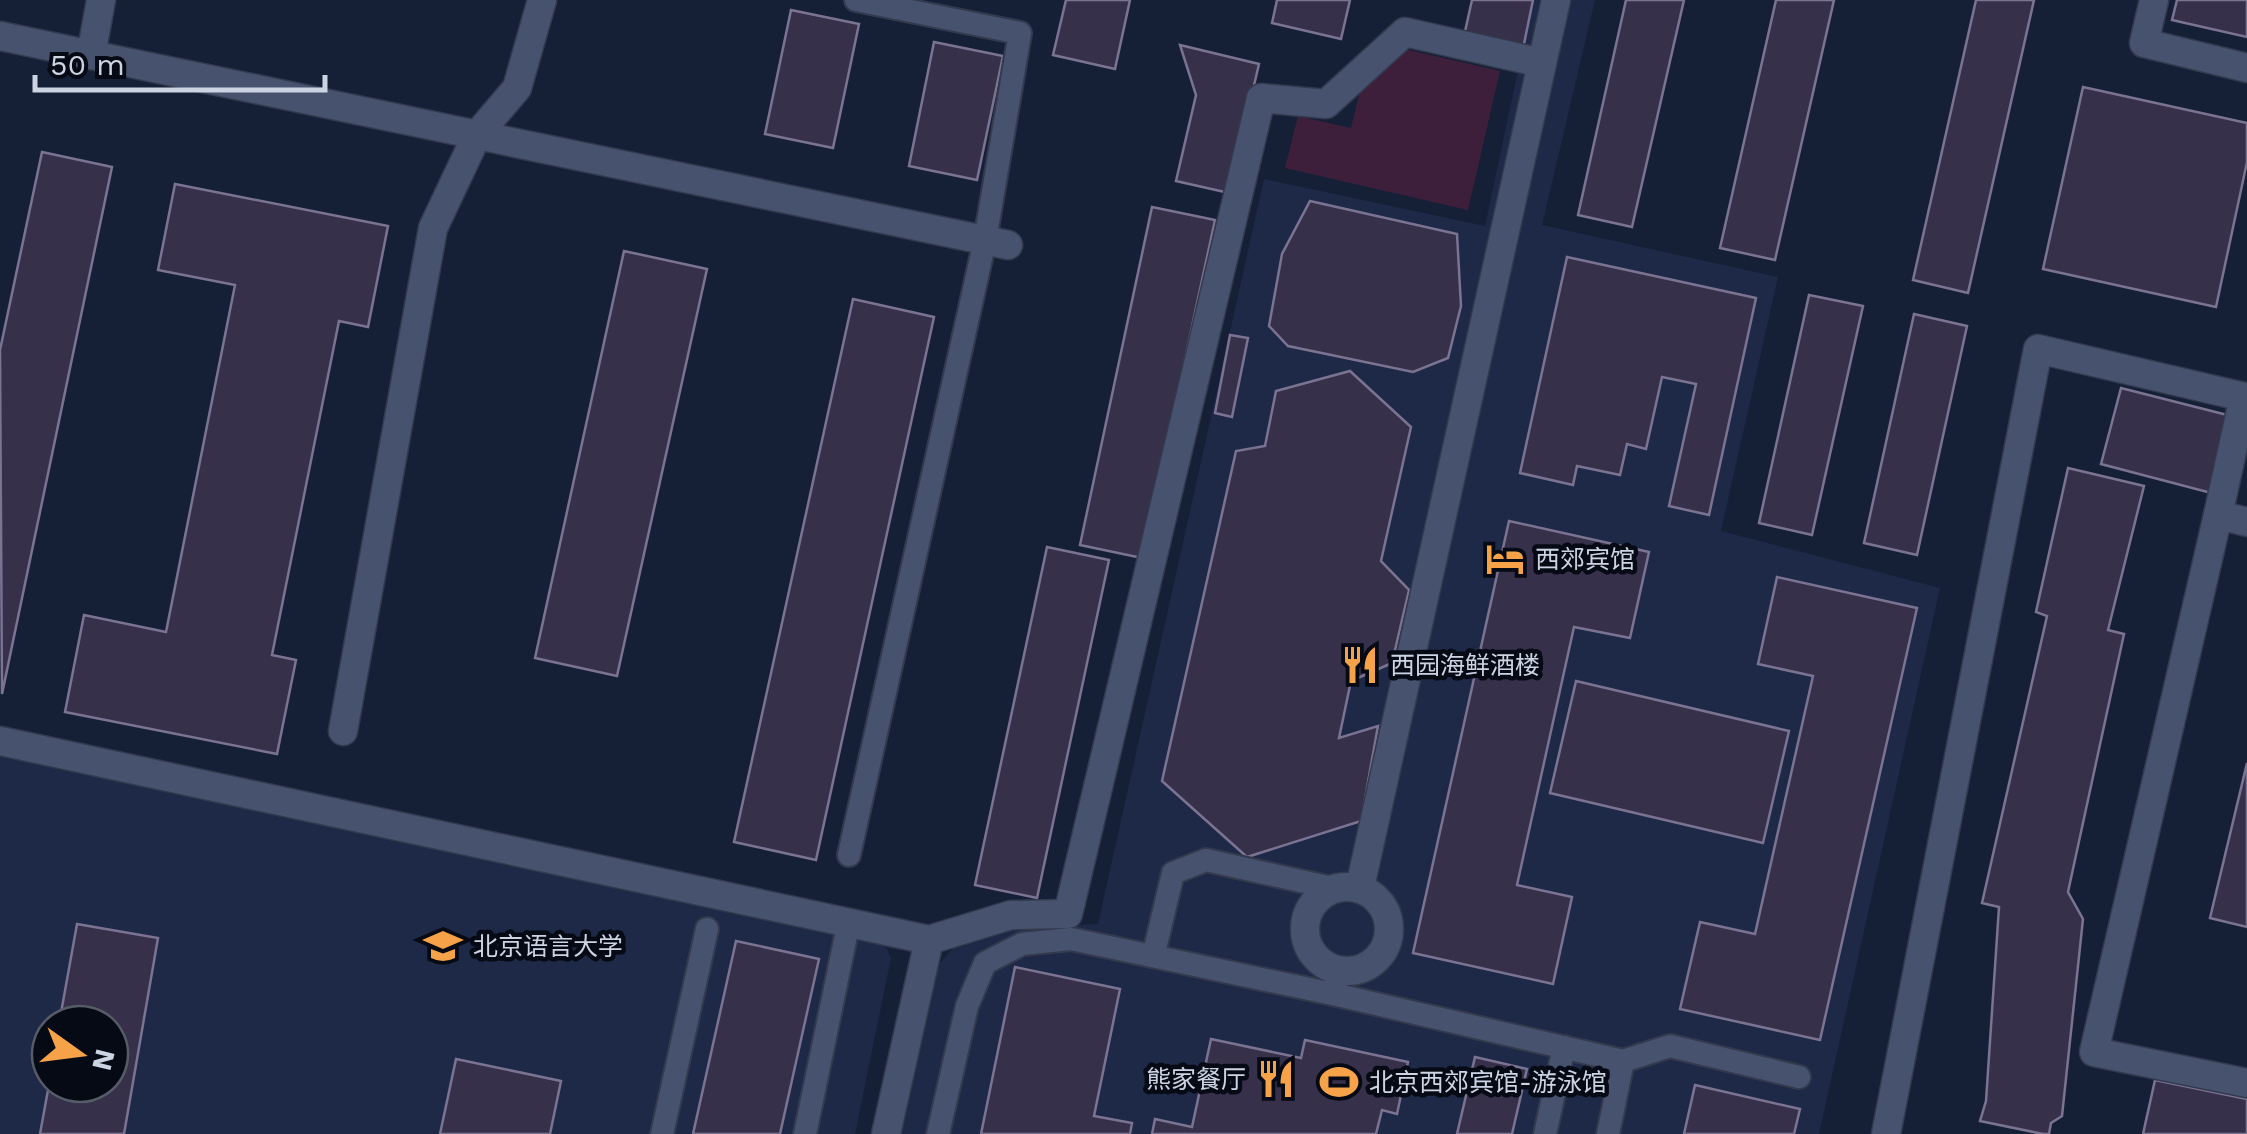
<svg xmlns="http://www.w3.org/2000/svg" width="2247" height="1134" viewBox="0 0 2247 1134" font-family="'Work Sans','Noto Sans SC',sans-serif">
<rect width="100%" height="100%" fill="#152037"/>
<g fill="#1d2946" fill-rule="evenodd">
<polygon points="1533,0 1595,0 1542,225 1778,277 1721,531 1940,588 1819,1134 899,1134 936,968 956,945 1019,927 1098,924 1264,179 1485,226"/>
<path d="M0,754L880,933L891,958L855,1134H0ZM50,1024H110V1084H50Z"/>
</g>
<polygon fill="#3d1f3c" points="1400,48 1500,71 1468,210 1285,168 1298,116 1351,128 1365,70"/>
<g fill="#37304a" stroke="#7b7392" stroke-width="2.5">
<polygon points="1066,0 1130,0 1115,69 1053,55"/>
<polygon points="1277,0 1350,0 1341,39 1272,23"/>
<polygon points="1472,0 1533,0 1523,49 1464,36"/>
<polygon points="1626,0 1684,0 1632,227 1578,215"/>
<polygon points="1776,0 1834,0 1775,260 1720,248"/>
<polygon points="1976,0 2034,0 1968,293 1913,280"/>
<polygon points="2177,0 2247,0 2247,37 2172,20"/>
<polygon points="791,10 859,24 833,148 765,134"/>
<polygon points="934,42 1003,56 977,180 909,166"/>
<polygon points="1180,45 1259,64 1229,193 1176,181 1196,95"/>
<polygon points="2083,87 2247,123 2247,162 2216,307 2043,269"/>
<polygon points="42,152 112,167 2,694 0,350"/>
<polygon points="175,184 388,226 368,327 339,321 272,655 296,660 277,754 65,712 84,615 166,632 235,285 158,270"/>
<polygon points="1310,201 1457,234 1461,306 1448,358 1413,372 1288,346 1269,326 1282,254"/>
<polygon points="1152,207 1215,220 1142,558 1080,545"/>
<polygon points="624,251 707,269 617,676 535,658"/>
<polygon points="1567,257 1756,298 1709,515 1669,506 1696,384 1662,377 1646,449 1627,444 1620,475 1577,466 1573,485 1520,473"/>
<polygon points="1809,295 1863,306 1812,535 1759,523"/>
<polygon points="853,299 934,317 816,860 734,842"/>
<polygon points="1914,314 1967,326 1917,555 1864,543"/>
<polygon points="1230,335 1248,338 1232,417 1215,413"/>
<polygon points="1350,371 1411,427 1381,561 1409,590 1392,663 1351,681 1339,738 1378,726 1361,821 1247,857 1162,781 1236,451 1265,446 1276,391"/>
<polygon points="2121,388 2235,417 2215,494 2101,464"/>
<polygon points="2068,468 2144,486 2108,630 2124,634 2068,892 2083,919 2062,1116 2051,1123 2049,1134 2043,1134 1980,1121 1986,1101 1999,907 1982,903 2047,616 2036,612"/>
<polygon points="1509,521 1649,552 1630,638 1574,627 1517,885 1572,897 1553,984 1413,953"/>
<polygon points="1047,547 1109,560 1037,898 975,885"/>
<polygon points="1777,577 1917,608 1820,1040 1680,1009 1700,922 1755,934 1813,676 1758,664"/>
<polygon points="1576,681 1789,731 1763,843 1550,793"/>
<polygon points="2247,763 2247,927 2210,918"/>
<polygon points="77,924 158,938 124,1134 40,1134 50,1079 50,1084 110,1084 110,1024 59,1024"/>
<polygon points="736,941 819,959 780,1134 693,1134"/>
<polygon points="1015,967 1120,989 1094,1116 1132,1123 1130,1134 981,1134"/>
<polygon points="1211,1039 1301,1058 1305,1040 1408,1062 1397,1114 1382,1110 1376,1134 1152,1134 1155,1119 1192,1127"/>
<polygon points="1475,1057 1527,1069 1512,1134 1457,1134"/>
<polygon points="456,1059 561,1081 550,1134 440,1134"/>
<polygon points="2155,1080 2247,1099 2247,1134 2143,1134"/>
<polygon points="1695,1085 1800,1109 1794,1134 1684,1134"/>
</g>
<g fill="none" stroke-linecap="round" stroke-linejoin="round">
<g stroke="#333a4e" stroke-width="26">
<g id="service">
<polyline points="849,855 985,240 1020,33 856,0"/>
<polyline points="1154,953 1173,873 1206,860 1332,888"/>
<polyline points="1333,994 1623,1061 1670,1046 1799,1077"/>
<polyline points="662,1134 707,929"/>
<polyline points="805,1134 849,921"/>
<polyline points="938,1134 967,1006 985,963 1022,944 1071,939 1333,994 1338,972"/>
<polyline points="1545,1134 1564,1047"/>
<polyline points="1608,1134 1623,1061"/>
</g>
</g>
<g stroke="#333a4e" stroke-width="31">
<g id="minor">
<polyline points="2154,0 2144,43 2247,68"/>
<polyline points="0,36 1008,245"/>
<polyline points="91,55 101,0"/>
<polyline points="2247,522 2218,515 2094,1052 2247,1083"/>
<polyline points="343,731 433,228 477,135 517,88 542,0"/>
<polyline points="0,741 929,940 1011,915 1068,914 1261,98 1326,104 1405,32 1542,63"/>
<circle cx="1347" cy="929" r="42"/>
<polyline points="1360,887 1556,0"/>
<polyline points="886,1134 929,940"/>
<polyline points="1886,1134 2038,349 2244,397 2218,515"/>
</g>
</g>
<use href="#service" stroke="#47536e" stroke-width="22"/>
<use href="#minor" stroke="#47536e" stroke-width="28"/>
</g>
<defs>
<g id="hotel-bare" transform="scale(3)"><path d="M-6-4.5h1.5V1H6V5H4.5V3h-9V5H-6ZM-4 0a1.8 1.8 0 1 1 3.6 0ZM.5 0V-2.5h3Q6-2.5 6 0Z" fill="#f6a248" stroke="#060a14" stroke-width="2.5" paint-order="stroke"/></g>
<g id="restaurant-bare" transform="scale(3)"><path d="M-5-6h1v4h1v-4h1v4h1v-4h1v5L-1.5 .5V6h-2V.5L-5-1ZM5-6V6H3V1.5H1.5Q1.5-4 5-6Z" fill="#f6a248" stroke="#060a14" stroke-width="2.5" paint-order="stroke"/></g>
<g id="university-bare" transform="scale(3)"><path d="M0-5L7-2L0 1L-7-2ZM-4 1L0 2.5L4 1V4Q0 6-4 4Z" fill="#f6a248" stroke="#060a14" stroke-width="2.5" paint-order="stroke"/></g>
<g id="stadium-bare" transform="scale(3)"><path d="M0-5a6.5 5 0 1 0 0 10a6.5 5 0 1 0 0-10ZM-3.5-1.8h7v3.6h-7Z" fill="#f6a248" stroke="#060a14" stroke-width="2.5" paint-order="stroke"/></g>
</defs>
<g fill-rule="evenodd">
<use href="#hotel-bare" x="1505" y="559"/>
<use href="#restaurant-bare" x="1360" y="665"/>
<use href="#university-bare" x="443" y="946"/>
<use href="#restaurant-bare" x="1276" y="1079"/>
<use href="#stadium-bare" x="1339" y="1082"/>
</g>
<g text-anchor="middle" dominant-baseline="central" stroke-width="9" stroke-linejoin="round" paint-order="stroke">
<g font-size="25" fill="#ccd4e4" stroke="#060a14" text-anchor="start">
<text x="1535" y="559">西郊宾馆</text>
<text x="1390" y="665">西园海鲜酒楼</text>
<text x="473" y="946">北京语言大学</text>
<text x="1246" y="1079" text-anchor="end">熊家餐厅</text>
<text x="1369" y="1082">北京西郊宾馆-游泳馆</text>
</g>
</g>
<g transform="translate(80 1054) rotate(104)"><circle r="48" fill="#060a14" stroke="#555b67" stroke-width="2.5"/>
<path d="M0-8L18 38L0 25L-18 38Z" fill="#f6a248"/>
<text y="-15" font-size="28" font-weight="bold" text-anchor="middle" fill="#ccd4e4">N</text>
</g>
<path d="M35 75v15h290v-15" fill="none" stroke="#ccd4e4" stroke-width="5"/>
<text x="50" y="75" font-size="30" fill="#ccd4e4" stroke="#060a14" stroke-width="8" paint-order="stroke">50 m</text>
</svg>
